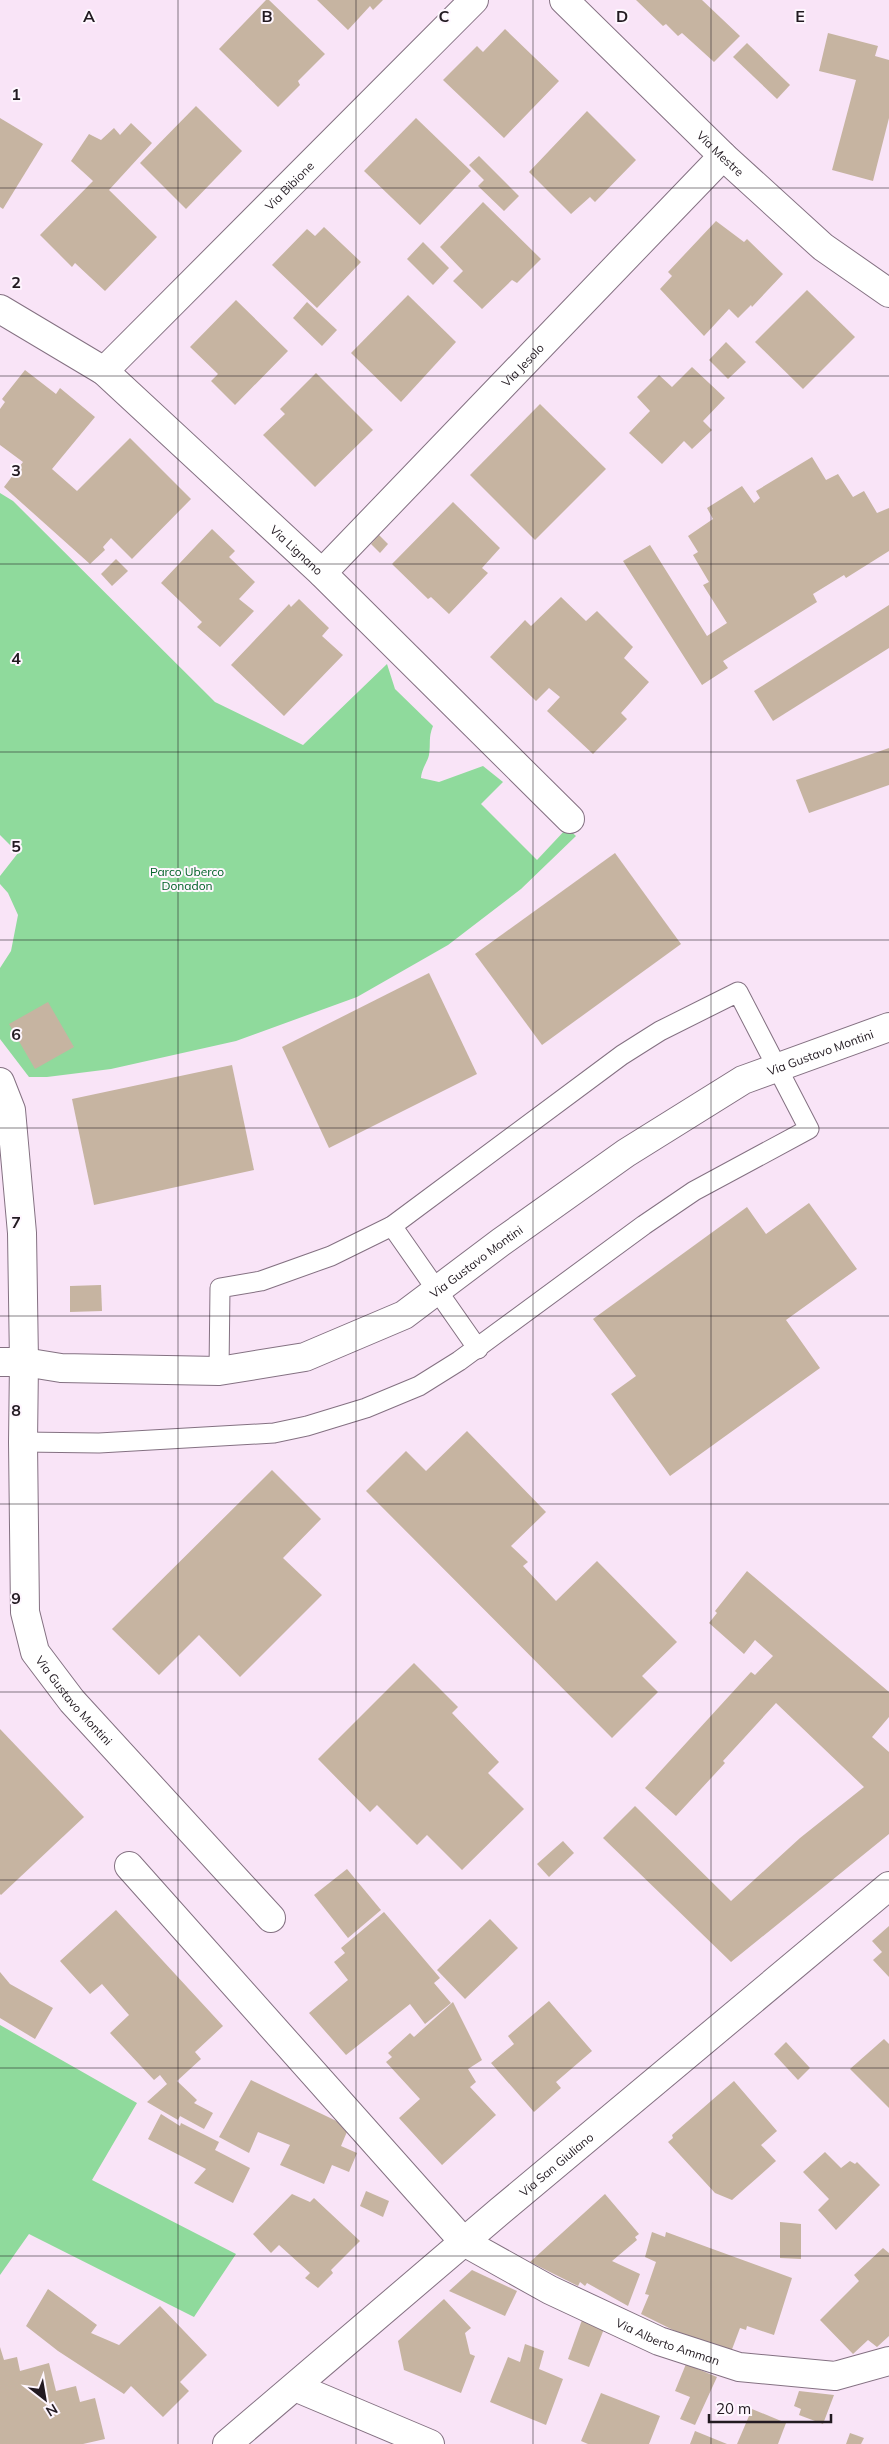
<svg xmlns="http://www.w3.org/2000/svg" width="889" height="2444" viewBox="0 0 889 2444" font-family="Mulish,sans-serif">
<rect width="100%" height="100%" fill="#f9e4f7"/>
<g fill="#8fda9c">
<path d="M0,493L13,501L215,702L303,745L387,664L395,689L433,726C428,738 431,743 429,755C427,763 422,768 421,778L439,782L483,766L503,782L481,804L537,860L567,828L576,836L521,889L448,945L357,997L236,1041L111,1069L47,1077H29L0,1039V968L11,951L18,915L8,893L0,884V876L18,853L0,835Z"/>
<polygon points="0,2025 137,2103 92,2180 236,2254 194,2317 29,2234 0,2275"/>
</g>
<g fill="#c6b4a1">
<polygon points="266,0 269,0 325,54 298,81 300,85 278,107 219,49"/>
<polygon points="317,0 383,0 373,10 370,6 348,30"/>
<polygon points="636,0 702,0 740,36 714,62 682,33 678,36 666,24 663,26"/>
<polygon points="505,29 559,81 504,138 443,80 477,46 483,52"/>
<polygon points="828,33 878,46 875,56 889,60 889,118 873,181 832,170 856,80 819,71"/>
<polygon points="747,43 790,85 777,99 733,57"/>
<polygon points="196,106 242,151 186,209 140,163"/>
<polygon points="587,111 636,160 595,202 590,197 571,214 529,172"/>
<polygon points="0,118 43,144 3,209 0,207"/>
<polygon points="416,118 471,171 420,225 364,171"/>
<polygon points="131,123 152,143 109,190 157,237 105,291 75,263 72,267 40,235 93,181 71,161 89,134 101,140 114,128 120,135"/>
<polygon points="479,156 519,196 504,211 478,186 484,180 469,165"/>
<polygon points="483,202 541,259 517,283 512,280 482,309 453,281 463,271 440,247"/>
<polygon points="716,221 744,242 747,239 783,274 752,307 751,305 738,318 729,309 704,336 660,289 672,276 668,272"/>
<polygon points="324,227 361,262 317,308 272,265 307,229 315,236"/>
<polygon points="423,242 449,268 433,285 407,259"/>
<polygon points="807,290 855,337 803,389 755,342"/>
<polygon points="408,295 456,342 401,402 351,353"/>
<polygon points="236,300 288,351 235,405 211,381 218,374 190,347"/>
<polygon points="307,302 337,330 322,346 293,318"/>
<polygon points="726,342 746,362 728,379 709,360"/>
<polygon points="692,367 725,398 703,421 712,430 692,449 684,441 662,464 629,433 650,411 637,397 659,375 672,387"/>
<polygon points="25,370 56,394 60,388 95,417 52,469 77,491 130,438 191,499 132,559 111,538 103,547 105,550 90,564 4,487 23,462 0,445 0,409 5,402 2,399"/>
<polygon points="316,373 373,430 315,487 263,435 285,414 280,409"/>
<polygon points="540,404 606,469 535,540 470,475"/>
<polygon points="812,457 826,480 838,474 853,497 864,491 877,513 889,508 889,551 846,578 844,575 813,594 817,602 723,661 728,668 702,685 623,561 650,545 707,636 727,623 703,585 709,582 693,555 698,552 688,536 713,519 707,508 742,486 754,503 760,498 756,491"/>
<polygon points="453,502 500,548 482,568 488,573 449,614 431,597 428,599 392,564"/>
<polygon points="212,529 235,551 229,557 255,582 239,599 254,611 220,647 197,627 202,622 161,583"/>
<polygon points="379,535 388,544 380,553 371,544"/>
<polygon points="116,559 128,571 112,586 101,574"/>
<polygon points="561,597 586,621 597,611 633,647 624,658 649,682 621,713 627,719 593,754 547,711 560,697 549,688 536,701 490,657 525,620 531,626"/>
<polygon points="299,599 329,628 322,636 343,655 284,716 231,665 289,604 291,607"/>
<polygon points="889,605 889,648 773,721 754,691"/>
<polygon points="889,748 889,785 809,813 796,780"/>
<polygon points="615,853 681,944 542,1045 475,954"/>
<polygon points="429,973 477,1074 329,1148 282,1047"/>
<polygon points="48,1002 74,1047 35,1069 9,1024"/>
<polygon points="232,1065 254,1170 94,1205 72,1099"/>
<polygon points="809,1203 857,1269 786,1320 820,1368 670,1476 611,1394 636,1376 593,1319 747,1207 766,1234"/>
<polygon points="101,1285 102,1311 70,1312 70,1286"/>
<polygon points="467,1431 546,1512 511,1546 528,1562 523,1566 556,1601 597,1561 677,1642 642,1676 658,1692 612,1738 366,1491 406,1451 426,1471"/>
<polygon points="272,1470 321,1519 283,1558 322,1595 240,1677 199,1635 159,1675 112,1629"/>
<polygon points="747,1571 889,1692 889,1717 872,1737 889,1752 889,1834 731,1962 603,1838 635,1806 731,1901 800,1838 864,1787 776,1703 723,1761 725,1763 676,1816 645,1788 751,1672 755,1675 773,1656 755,1640 744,1654 709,1623 717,1613 715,1611"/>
<polygon points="414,1663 458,1707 452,1713 499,1762 488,1773 524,1809 462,1870 427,1835 417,1845 377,1805 370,1812 318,1759"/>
<polygon points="0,1729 84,1817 1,1895 0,1894"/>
<polygon points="563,1841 574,1853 549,1877 537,1864"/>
<polygon points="347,1869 381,1910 348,1938 314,1895"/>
<polygon points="116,1910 223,2026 195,2052 201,2059 177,2081 197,2100 194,2103 213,2113 204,2129 180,2116 178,2120 147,2102 167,2084 160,2075 154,2080 110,2033 129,2015 102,1984 90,1994 60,1961"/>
<polygon points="384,1912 440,1978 434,1983 451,2003 425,2024 410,2004 346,2055 309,2013 348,1980 334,1962 345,1953 341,1948"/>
<polygon points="490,1919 518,1948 465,1999 437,1970"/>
<polygon points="889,1926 889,1977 873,1960 882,1952 872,1941"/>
<polygon points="0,1972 10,1984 53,2008 35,2039 0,2018"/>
<polygon points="549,2001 592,2051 556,2082 561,2088 534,2112 491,2063 514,2044 508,2036"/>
<polygon points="453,2002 482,2060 468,2069 476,2082 470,2087 496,2115 442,2165 399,2118 420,2099 386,2062 392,2057 388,2053 410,2033 414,2037"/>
<polygon points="884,2039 889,2044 889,2108 850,2069"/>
<polygon points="786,2042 810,2068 798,2080 774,2054"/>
<polygon points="251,2080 349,2127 341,2146 357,2153 349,2172 332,2165 324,2184 280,2165 290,2145 258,2132 249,2153 219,2137"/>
<polygon points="734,2081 777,2131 761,2145 776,2161 732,2200 715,2193 668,2142 673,2138 672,2135"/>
<polygon points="161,2114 180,2126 181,2123 219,2142 215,2150 250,2168 233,2203 194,2183 206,2169 148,2139"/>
<polygon points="825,2152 841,2168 850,2161 855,2164 857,2162 880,2185 836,2230 818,2210 829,2199 803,2172"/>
<polygon points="366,2191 389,2201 383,2217 360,2206"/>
<polygon points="292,2194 310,2202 314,2198 360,2241 331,2270 333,2273 318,2288 305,2278 310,2273 279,2245 271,2253 253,2234"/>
<polygon points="605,2194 639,2234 635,2237 637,2240 612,2261 640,2274 628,2306 587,2283 585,2286 580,2282 578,2286 530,2262"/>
<polygon points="780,2222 801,2224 801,2259 780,2258"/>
<polygon points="652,2232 665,2237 666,2232 792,2278 774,2335 747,2326 746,2330 740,2328 731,2352 683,2335 641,2314 649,2295 645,2294 656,2262 645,2257"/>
<polygon points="883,2248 889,2253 889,2336 877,2347 868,2340 853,2354 820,2320 859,2281 854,2275"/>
<polygon points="472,2270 517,2291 505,2316 449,2291"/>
<polygon points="48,2289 97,2325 91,2333 119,2345 160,2306 207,2355 180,2382 189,2391 163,2417 131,2386 124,2394 58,2351 26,2326"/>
<polygon points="444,2299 471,2328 465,2333 470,2354 475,2356 461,2393 404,2370 398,2341"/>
<polygon points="582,2320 604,2329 589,2367 568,2359"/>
<polygon points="525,2344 544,2351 539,2369 563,2379 546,2425 490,2402 508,2357 520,2362"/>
<polygon points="0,2347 4,2360 17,2357 20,2371 49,2363 56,2391 76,2386 80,2402 95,2398 105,2439 83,2444 0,2444"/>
<polygon points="686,2364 717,2377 695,2425 680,2419 690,2397 675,2391"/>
<polygon points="799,2391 834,2395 823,2424 799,2415 801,2409 794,2406"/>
<polygon points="601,2393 660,2416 649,2444 588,2444 581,2441"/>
<polygon points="752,2409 786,2423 778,2444 737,2444"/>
<polygon points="695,2431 727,2444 690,2444"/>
<polygon points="850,2433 864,2438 861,2444 846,2444"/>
</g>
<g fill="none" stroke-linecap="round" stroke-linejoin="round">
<g stroke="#847182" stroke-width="21">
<g id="lane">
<polyline points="392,1226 478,1349"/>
<polyline points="23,1442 99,1443 274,1433 307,1426 366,1408 419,1386 459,1361 644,1225 694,1191 809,1129 738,992 660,1031 622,1055 392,1226 331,1256 261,1281 220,1288 219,1371"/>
</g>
</g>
<g stroke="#847182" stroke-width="30">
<g id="street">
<path id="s1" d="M0,309L104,371L322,573L570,819"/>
<path id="s2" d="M104,371L474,0"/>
<path id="s3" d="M322,573L723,156"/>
<path id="s4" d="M0,1082L11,1110L22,1233L24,1362L23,1442L25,1612L35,1652L72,1701L271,1918"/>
<path id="s5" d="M0,1362H24L61,1368L219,1371L305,1357L404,1315L501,1242L626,1153L743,1080L889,1027"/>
<path id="s6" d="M129,1866L464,2242L550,2290L659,2341L739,2367L835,2376L889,2361"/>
<polyline points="295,2387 430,2444"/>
</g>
</g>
<g stroke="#847182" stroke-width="30">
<g id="secondary">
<path id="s7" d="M564,0L723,156L823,247L889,293"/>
<path id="s8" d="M227,2444L500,2211L889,1886"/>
</g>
</g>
<use href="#lane" stroke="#fff" stroke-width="19"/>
<use href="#street" stroke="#fff" stroke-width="28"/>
<use href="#secondary" stroke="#fff" stroke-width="28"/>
</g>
<path fill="none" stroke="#221a21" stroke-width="1" stroke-opacity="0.55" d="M178,0V2444M356,0V2444M533,0V2444M711,0V2444M0,188H889M0,376H889M0,564H889M0,752H889M0,940H889M0,1128H889M0,1316H889M0,1504H889M0,1692H889M0,1880H889M0,2068H889M0,2256H889"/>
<g text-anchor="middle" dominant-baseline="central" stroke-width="4" stroke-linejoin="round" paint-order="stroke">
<g font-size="12" fill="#221a21" stroke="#fef6fe">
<text stroke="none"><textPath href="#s7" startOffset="219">Via Mestre</textPath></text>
<text stroke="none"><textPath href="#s2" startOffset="262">Via Bibione</textPath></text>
<text stroke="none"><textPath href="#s3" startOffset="289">Via Jesolo</textPath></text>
<text stroke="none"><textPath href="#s1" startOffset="384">Via Lignano</textPath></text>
<text stroke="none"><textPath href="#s5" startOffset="909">Via Gustavo Montini</textPath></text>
<text stroke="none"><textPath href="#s5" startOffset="504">Via Gustavo Montini</textPath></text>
<text stroke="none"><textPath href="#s4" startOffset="636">Via Gustavo Montini</textPath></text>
<text stroke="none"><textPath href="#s8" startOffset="432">Via San Giuliano</textPath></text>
<text stroke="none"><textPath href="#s6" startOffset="731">Via Alberto Amman</textPath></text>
</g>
<g font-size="12" fill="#016227" stroke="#fef6fe">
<text x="187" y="871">Parco Uberco<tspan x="187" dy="14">Donadon</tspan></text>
</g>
</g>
<g font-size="16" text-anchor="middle" font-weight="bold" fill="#221a21" stroke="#fef6fe" stroke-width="4" stroke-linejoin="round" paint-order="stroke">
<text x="89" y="22">A</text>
<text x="267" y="22">B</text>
<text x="444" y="22">C</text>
<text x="622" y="22">D</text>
<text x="800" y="22">E</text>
<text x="16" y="100">1</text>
<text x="16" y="288">2</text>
<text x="16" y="476">3</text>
<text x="16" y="664">4</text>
<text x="16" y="852">5</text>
<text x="16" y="1040">6</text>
<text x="16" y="1228">7</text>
<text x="16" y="1416">8</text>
<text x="16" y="1604">9</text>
</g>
<g transform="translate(45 2399) rotate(149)" stroke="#fef6fe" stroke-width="4" paint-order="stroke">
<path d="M0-4L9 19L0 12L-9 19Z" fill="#221a21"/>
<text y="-8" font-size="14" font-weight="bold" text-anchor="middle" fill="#221a21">N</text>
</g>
<path d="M709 2414v8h122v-8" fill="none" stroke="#221a21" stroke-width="2.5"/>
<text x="716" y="2414" font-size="15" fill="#221a21" stroke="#fef6fe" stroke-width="4" paint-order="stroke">20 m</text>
</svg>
